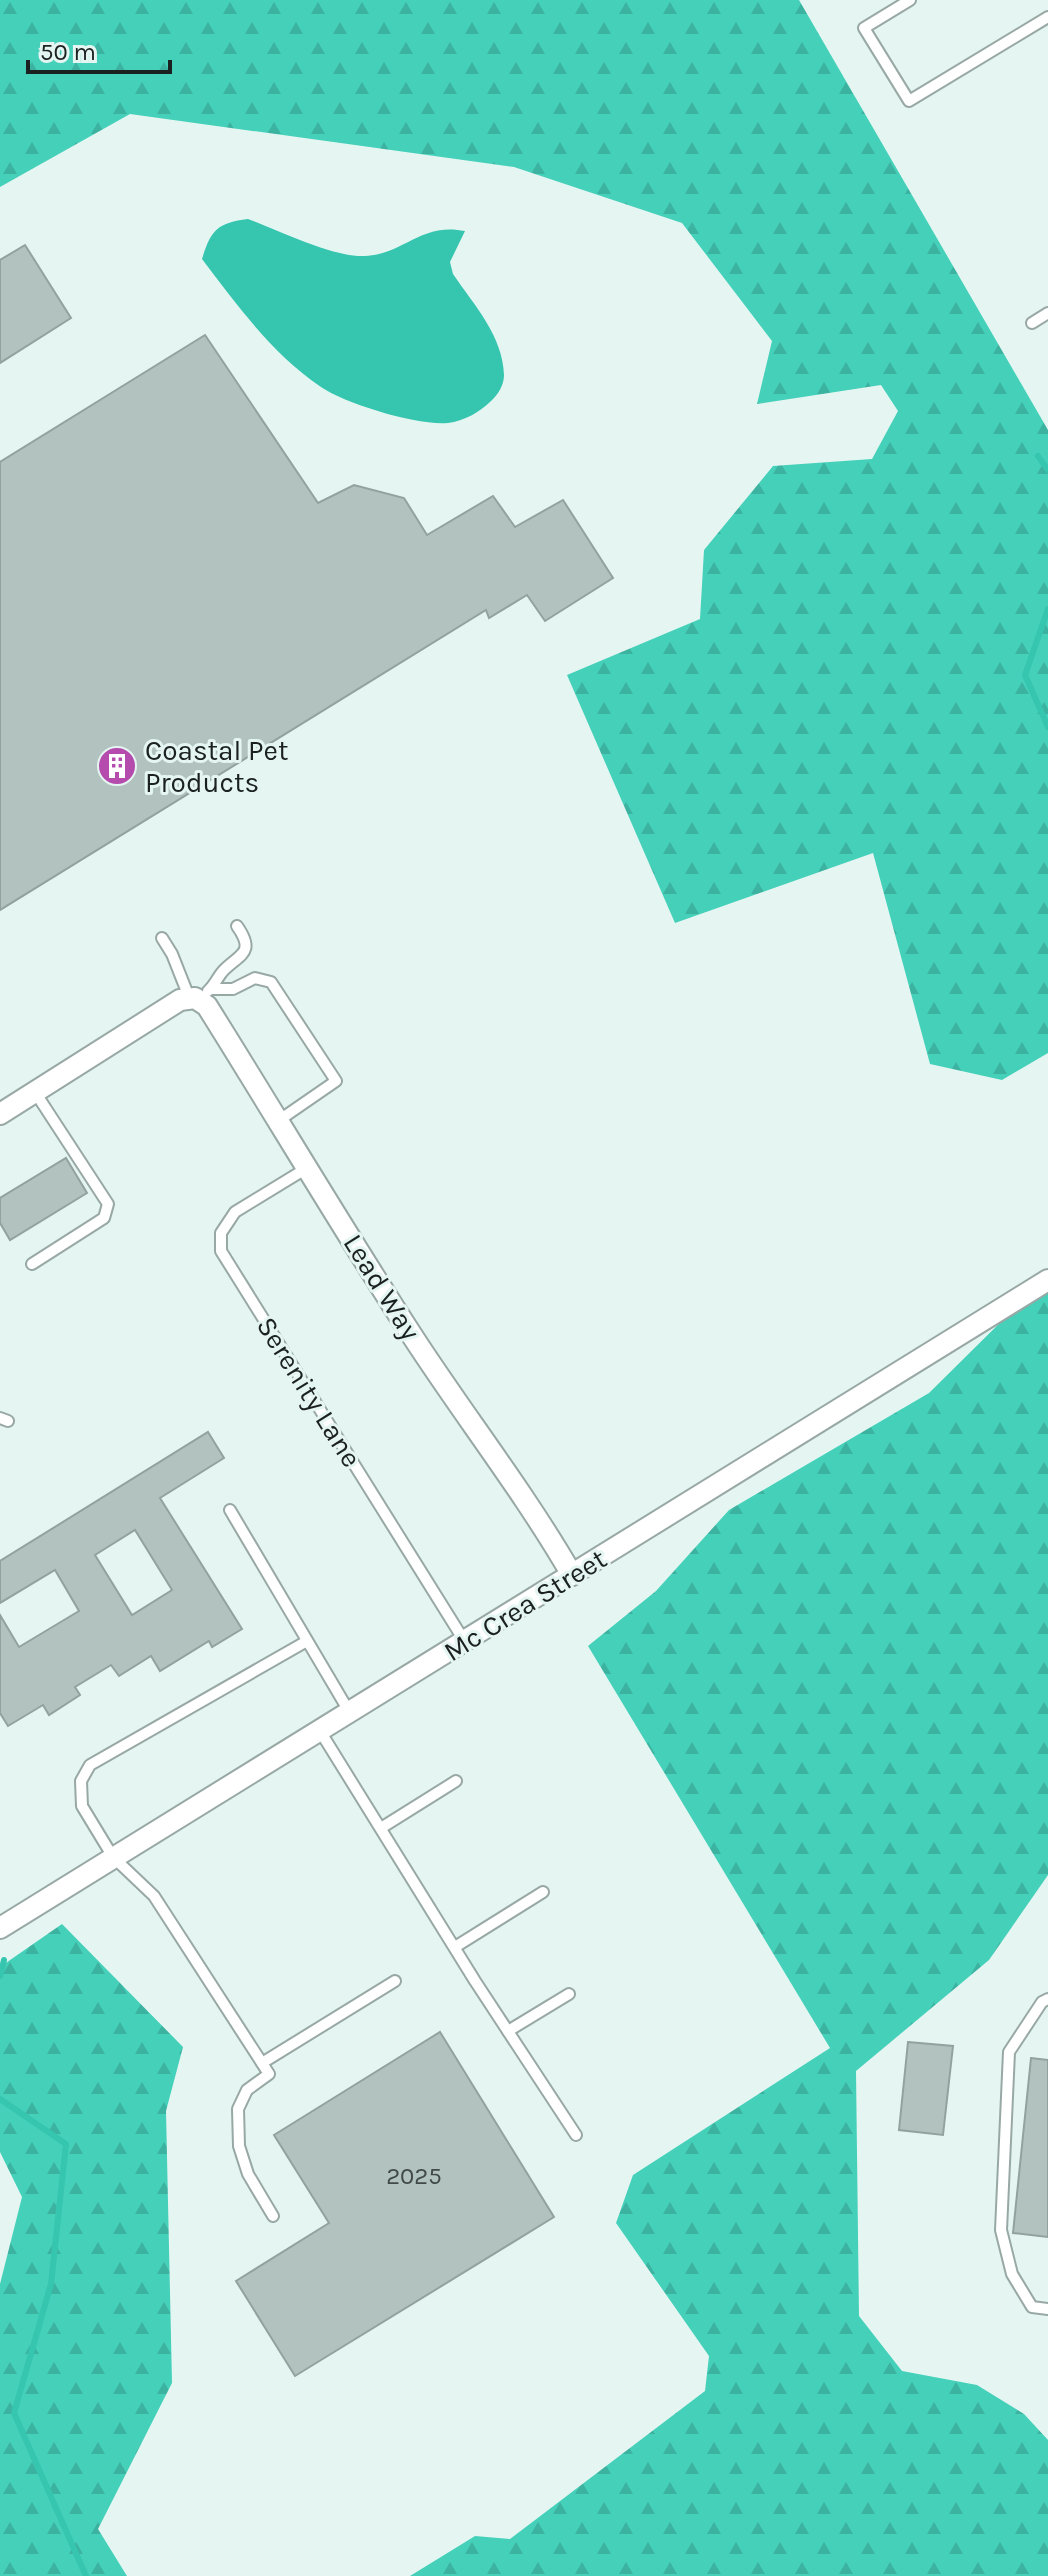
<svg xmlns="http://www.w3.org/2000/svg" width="1048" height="2576" viewBox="0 0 1048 2576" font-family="Karla,sans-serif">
<defs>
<pattern id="forest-firs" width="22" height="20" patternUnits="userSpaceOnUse" patternTransform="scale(2)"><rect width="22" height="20" fill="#45d0ba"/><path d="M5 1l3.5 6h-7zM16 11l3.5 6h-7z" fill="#3cb2a0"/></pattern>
</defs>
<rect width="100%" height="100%" fill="#e5f6f2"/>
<g fill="url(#forest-firs)">
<polygon points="0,0 799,0 1048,430 1048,1053 1002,1080 930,1064 873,853 675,923 567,675 700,619 704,550 773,466 872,459 898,411 881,385 757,404 772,341 682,223 514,167 130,114 0,187"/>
<polygon points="1048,1282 1048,1875 989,1960 856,2071 859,2316 902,2371 977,2385 1024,2414 1048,2440 1048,2576 410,2576 475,2536 510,2539 705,2391 709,2356 616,2223 633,2175 830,2048 588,1646 656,1591 729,1510 929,1393 1019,1304"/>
<polygon points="62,1924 183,2047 166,2111 172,2383 98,2529 127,2576 0,2576 0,2284 22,2197 0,2152 0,1967"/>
</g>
<path fill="#36c5af" d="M248,219C278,230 334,258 365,256C404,254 421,222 465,231L450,262L453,274C474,305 503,336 504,375C504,385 498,395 491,401C480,412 464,421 448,423C418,426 346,404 321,387C273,355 236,304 202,259C211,230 217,223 248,219Z"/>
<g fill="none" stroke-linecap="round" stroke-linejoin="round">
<g stroke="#36c5af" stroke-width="6">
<polyline points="1038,456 1048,470"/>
<polyline points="1048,609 1025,675 1048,727"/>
<polyline points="0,1976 4,1960"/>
<polyline points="0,2099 66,2144 51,2284 14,2413 86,2576"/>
</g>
</g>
<g fill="#b2c3bf" stroke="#92a29e" stroke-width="2" fill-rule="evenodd">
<polygon points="25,245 71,318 0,363 0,260"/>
<polygon points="205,335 318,503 354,485 404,498 427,535 493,496 515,527 563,500 613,578 545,621 527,595 489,618 486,610 0,910 0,462"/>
<polygon points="66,1158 87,1193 10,1240 0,1223 0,1198"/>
<path d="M208,1432L224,1458L160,1498L242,1629L212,1647L209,1641L160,1671L151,1656L119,1676L111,1665L75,1687L80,1695L49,1715L43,1705L8,1726L0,1713V1615L19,1647L79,1611L55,1570L0,1603V1561ZM135,1530L172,1590L132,1615L95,1555Z"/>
<polygon points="440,2032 554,2217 295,2376 236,2281 329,2223 274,2135"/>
<polygon points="908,2042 953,2046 943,2135 899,2130"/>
<polygon points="1031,2058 1048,2060 1048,2237 1013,2233"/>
</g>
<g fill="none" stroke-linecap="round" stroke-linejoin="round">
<g stroke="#98a8a5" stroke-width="14">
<g id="lane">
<polyline points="910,0 864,28 909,101 1048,17"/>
<polyline points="1032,323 1048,313"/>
<polyline points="162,938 172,954 189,997"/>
<polyline points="212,989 233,989 255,978 271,982 336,1081 278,1121"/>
<path d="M208,991C215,985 218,976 224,970C240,954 256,953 237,926"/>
<polyline points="307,1168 235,1212 221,1233 221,1251 465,1642"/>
<polyline points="32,1264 104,1218 108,1204 35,1092"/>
<polyline points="0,1418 8,1421"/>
<polyline points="230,1510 350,1713"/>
<polyline points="320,1731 475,1981 576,2135"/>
<polyline points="381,1828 456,1781"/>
<polyline points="455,1947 543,1892"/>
<polyline points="1048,1999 1042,2002 1009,2052 1001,2230 1012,2274 1032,2307 1048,2309"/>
<polyline points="508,2031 569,1994"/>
<polyline points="262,2063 395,1981"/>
<polyline points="273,2216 248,2174 239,2146 238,2109 247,2090 269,2074 154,1896 113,1857 82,1806 81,1781 90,1765 307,1641"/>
</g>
</g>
<g stroke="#98a8a5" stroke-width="24">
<g id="street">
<path d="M0,1114L180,1000L195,998L207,1006C276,1116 342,1228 413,1337C465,1417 524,1492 572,1575"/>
<polyline points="0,1928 1048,1280"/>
</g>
</g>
<use href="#lane" stroke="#fff" stroke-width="10"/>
<use href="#street" stroke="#fff" stroke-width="20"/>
</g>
<defs>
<g id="building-disc" transform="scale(2)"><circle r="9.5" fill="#b44bad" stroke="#e5f6f2"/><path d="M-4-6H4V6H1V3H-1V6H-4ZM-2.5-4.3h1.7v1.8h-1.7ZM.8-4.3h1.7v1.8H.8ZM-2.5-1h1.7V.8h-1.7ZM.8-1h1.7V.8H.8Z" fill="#fff"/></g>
</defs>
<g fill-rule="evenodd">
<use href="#building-disc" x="117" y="766"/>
</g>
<g text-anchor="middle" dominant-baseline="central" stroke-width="6" stroke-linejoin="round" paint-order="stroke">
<g font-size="24" fill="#414a48">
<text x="414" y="2176">2025</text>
</g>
<g font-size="28" fill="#1b2120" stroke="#e5f6f2" text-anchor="start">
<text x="145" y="750">Coastal Pet<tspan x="145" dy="32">Products</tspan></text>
</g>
<g font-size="28" fill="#1b2120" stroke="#e5f6f2">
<text transform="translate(382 1287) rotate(58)">Lead Way</text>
<text transform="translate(309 1392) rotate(58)">Serenity Lane</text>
<text transform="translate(525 1605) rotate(-32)">Mc Crea Street</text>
</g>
</g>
<path d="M28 60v12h142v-12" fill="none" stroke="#1b2120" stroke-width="4"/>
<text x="40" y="60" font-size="24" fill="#1b2120" stroke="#e5f6f2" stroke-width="6" paint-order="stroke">50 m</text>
</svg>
